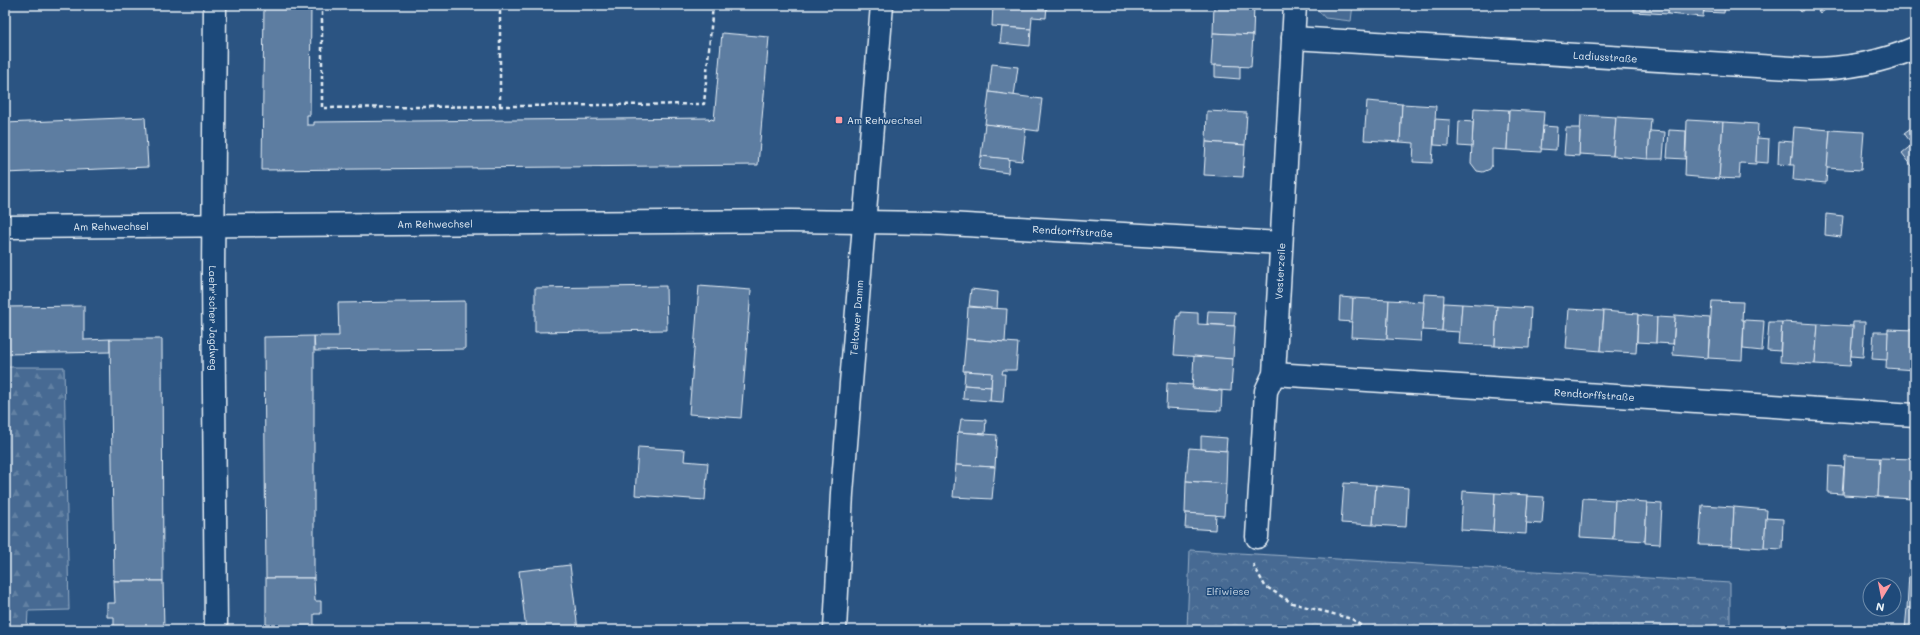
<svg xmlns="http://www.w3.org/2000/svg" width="1920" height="635" viewBox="0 0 1920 635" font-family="Mali,sans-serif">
<defs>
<pattern id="forest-firs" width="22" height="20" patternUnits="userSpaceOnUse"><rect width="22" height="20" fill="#476b93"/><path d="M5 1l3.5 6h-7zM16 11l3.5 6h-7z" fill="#6281a3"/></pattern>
<pattern id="park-crowns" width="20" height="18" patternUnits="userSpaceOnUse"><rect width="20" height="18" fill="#476b93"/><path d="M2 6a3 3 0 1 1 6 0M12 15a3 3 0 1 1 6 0" fill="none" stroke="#6281a3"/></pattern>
</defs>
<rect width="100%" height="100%" fill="#2b5482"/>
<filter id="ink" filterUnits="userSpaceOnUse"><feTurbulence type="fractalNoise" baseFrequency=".025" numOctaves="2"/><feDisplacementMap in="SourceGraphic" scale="8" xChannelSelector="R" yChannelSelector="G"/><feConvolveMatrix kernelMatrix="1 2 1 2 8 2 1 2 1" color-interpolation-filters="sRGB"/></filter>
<g filter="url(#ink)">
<polygon fill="#476b93" stroke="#98aec6" points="1317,5 1353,5 1351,21 1325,18 1318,10"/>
<polygon fill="url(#forest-firs)" stroke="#98aec6" points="5,367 64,367 69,610 28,611 27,630 5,630"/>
<polygon fill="url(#park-crowns)" stroke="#98aec6" points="1190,550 1730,583 1730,630 1187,630"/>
<g fill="#5d7da1" stroke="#e8f1f8">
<polygon points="264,5 311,5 310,115 307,115 307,125 314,125 314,122 709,118 709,121 711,119 714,120 722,33 769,37 758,165 262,170"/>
<polygon points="993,5 1047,5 1046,18 1032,17 1031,29 992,26"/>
<polygon points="1214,5 1254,5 1253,35 1213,33"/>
<polygon points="1538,5 1573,5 1573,9 1538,7"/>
<polygon points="1634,5 1669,5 1668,14 1634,12"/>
<polygon points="1669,5 1704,5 1703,17 1668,14"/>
<polygon points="1704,5 1725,5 1724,13 1704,12"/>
<polygon points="1796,5 1810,5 1801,12"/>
<polygon points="1814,5 1831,5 1820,13"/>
<polygon points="1002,27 1031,29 1030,46 1000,43"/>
<polygon points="1213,33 1253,35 1251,67 1211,65"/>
<polygon points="992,64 1018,67 1014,96 989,92"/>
<polygon points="1215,65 1240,66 1240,79 1215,77"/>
<polygon points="989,92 1042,99 1038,131 985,124"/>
<polygon points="1367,101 1402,104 1400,142 1364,140"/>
<polygon points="1402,104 1436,106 1432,163 1413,162 1414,143 1400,142"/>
<polygon points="1474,108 1509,110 1507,150 1492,149 1492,165 1490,169 1483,172 1477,171 1471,163"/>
<polygon points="1509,110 1544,112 1541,152 1507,150"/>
<polygon points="1207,111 1247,113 1245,145 1206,142"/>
<polygon points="1581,115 1616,117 1613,156 1579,154"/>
<polygon points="145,117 148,167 5,173 5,123"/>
<polygon points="1616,117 1651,119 1648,159 1613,156"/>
<polygon points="1435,119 1450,120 1449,146 1434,145"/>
<polygon points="1687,120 1723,122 1719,179 1685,176"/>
<polygon points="1459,121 1473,122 1472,147 1458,146"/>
<polygon points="1723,122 1758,124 1756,164 1740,163 1739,179 1719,178"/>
<polygon points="985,124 1026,129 1022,161 981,156"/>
<polygon points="1915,125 1915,148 1904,133"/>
<polygon points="1543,126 1557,127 1556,150 1541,149"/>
<polygon points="1794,127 1830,130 1826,183 1793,180 1794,165 1791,165"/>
<polygon points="1566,128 1580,128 1579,156 1564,155"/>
<polygon points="1669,130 1686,131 1685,159 1667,158"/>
<polygon points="1830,130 1864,132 1861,170 1827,168"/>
<polygon points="1650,131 1665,132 1663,159 1648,159"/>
<polygon points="1757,138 1769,139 1768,163 1756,162"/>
<polygon points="1779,141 1793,142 1791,165 1778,164"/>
<polygon points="1206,142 1245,145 1243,177 1204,175"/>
<polygon points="1913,144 1915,148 1915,170 1902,153"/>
<polygon points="981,156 1009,159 1008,173 979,169"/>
<polygon points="1826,214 1843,216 1841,237 1825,235"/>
<polygon points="666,286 667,330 535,332 535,288"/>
<polygon points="699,286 751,290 741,418 689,414"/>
<polygon points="971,289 998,292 997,309 969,306"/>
<polygon points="1424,294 1444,295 1442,331 1422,330"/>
<polygon points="1340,297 1353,298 1352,322 1339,321"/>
<polygon points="1353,298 1389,300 1387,339 1351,337"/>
<polygon points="1389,300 1424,302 1421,341 1387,339"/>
<polygon points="465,301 465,349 315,351 314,336 339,336 338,303"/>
<polygon points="1712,301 1743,302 1742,320 1744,320 1742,360 1708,358"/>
<polygon points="1444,303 1462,304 1460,332 1442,331"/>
<polygon points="1462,304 1497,306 1495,346 1459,344"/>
<polygon points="84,306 84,340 110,339 110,352 5,354 5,307"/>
<polygon points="1497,306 1531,308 1529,348 1495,346"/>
<polygon points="968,307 1007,309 1005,342 966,339"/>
<polygon points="1569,309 1604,311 1601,351 1566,348"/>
<polygon points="1208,311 1235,312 1234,326 1207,324"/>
<polygon points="1604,311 1638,314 1636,353 1601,351"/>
<polygon points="1180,312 1198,313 1198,324 1235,326 1233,359 1174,355 1177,316 1180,316"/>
<polygon points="1638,315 1657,317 1656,343 1637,342"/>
<polygon points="1675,315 1710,318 1708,358 1673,355"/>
<polygon points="1657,317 1675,318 1673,344 1656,343"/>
<polygon points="1744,320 1764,321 1762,351 1743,349"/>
<polygon points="1769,322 1782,322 1780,351 1767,350"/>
<polygon points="1782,322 1818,324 1815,364 1780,362"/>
<polygon points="1853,322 1865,322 1863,357 1851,356"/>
<polygon points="1818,324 1853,326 1850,366 1815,364"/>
<polygon points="1888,329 1915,330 1915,370 1886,368"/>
<polygon points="1874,332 1888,332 1887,360 1872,359"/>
<polygon points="314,336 314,578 266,578 264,337"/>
<polygon points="110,339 162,339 163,581 114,581"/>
<polygon points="966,339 1018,343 1016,370 1003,370 1002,374 1005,374 1003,402 990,401 992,373 963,371"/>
<polygon points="1194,356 1233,359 1231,391 1192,388"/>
<polygon points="965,371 992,373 991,387 964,385"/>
<polygon points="1167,383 1193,385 1192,388 1222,391 1221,411 1166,408"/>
<polygon points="964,385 991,387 990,401 963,399"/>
<polygon points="961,419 986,420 985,434 959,432"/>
<polygon points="958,432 997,435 995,467 956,465"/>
<polygon points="1201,436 1227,438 1226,451 1201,449"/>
<polygon points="638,447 685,450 684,461 708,463 705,500 635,495"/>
<polygon points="1189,448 1227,451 1226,484 1186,481"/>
<polygon points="1845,456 1880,458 1878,497 1843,495"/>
<polygon points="1880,458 1915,459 1913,499 1878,497"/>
<polygon points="956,465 995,467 992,499 953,497"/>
<polygon points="1829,466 1844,467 1842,494 1828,493"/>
<polygon points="1186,481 1226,484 1224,516 1185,513"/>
<polygon points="1344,483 1376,485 1373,525 1341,523"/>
<polygon points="1376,485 1408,488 1406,527 1373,525"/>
<polygon points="1463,491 1495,493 1493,532 1461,530"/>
<polygon points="1495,493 1528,495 1526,534 1493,532"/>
<polygon points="1528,496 1544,497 1542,524 1526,523"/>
<polygon points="1583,498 1615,500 1613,539 1580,537"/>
<polygon points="1615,500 1647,502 1645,541 1613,539"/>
<polygon points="1647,503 1662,504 1660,544 1645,543"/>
<polygon points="1702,505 1734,507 1732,546 1699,545"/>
<polygon points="1734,507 1767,510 1764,548 1732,546"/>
<polygon points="1186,513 1216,515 1215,530 1185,528"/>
<polygon points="1766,518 1783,519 1782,549 1764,548"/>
<polygon points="570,565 578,630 526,630 519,571"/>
<polygon points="1909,573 1915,573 1915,608 1907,608"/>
<polygon points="266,578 314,578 315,601 321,601 321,614 314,614 314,630 266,630"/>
<polygon points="114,581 163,581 164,630 114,630 114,617 107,617 107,603 115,603"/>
<polygon points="1907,608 1915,608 1915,630 1905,630"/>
</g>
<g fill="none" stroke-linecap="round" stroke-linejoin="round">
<g stroke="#e8f1f8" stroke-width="25">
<g id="minor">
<path id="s1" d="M215,5L213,273L216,630"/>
<path id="s2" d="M1293,38L1808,69C1846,69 1880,63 1915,48"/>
<path id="s3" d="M5,227L791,221L931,223L1281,243"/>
<path id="s4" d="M1274,374L1915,415"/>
<path id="s5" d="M1257,537L1266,391L1274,374L1295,5"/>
</g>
</g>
<g stroke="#e8f1f8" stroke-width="25">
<g id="major">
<path id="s6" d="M835,630L842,493L882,5"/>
</g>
</g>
<g stroke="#e8f1f8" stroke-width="2.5" stroke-dasharray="4 3" stroke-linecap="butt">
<polyline points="322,5 322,108 704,104 713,5"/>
<polyline points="500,106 500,5"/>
<polyline points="1253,564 1265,586 1292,603 1352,619 1367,630"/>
</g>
<use href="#minor" stroke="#1f4a7a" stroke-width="22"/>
<use href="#major" stroke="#1f4a7a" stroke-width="22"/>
</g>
</g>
<rect fill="#ff9aa2" stroke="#1f4a7a" stroke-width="1.5" x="835" y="116" width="8" height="8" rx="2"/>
<g text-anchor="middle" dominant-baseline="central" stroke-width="3" stroke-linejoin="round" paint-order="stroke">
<g font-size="10" fill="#e8f1f8" stroke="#1f4a7a">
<text stroke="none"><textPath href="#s2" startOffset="313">Ladiusstraße</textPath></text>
<text stroke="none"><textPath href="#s3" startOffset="430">Am Rehwechsel</textPath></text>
<text stroke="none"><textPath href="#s3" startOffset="106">Am Rehwechsel</textPath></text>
<text stroke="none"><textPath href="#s3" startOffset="1068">Rendtorffstraße</textPath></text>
<text stroke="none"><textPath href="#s5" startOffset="268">Vesterzeile</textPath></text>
<text stroke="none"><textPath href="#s1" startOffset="313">Laehr'scher Jagdweg</textPath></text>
<text stroke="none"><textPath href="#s6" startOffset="313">Teltower Damm</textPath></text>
<text stroke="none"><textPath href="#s4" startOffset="321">Rendtorffstraße</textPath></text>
</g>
<g font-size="10" fill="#e8f1f8" stroke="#1f4a7a" text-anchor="start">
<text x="847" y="120">Am Rehwechsel</text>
</g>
<g font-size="10" fill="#d0dde9" stroke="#1f4a7a">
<text x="1228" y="591">Elfiwiese</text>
</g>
</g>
<rect width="1920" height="635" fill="none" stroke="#1f4a7a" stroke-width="20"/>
<rect x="10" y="10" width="1900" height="615" fill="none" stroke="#e8f1f8" stroke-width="1.5" filter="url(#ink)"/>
<g transform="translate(1882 597) rotate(190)"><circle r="19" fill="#1f4a7a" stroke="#6f8dac"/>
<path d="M0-3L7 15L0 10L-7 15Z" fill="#ff9aa2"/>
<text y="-6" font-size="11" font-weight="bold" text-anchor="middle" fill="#e8f1f8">N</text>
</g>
</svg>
